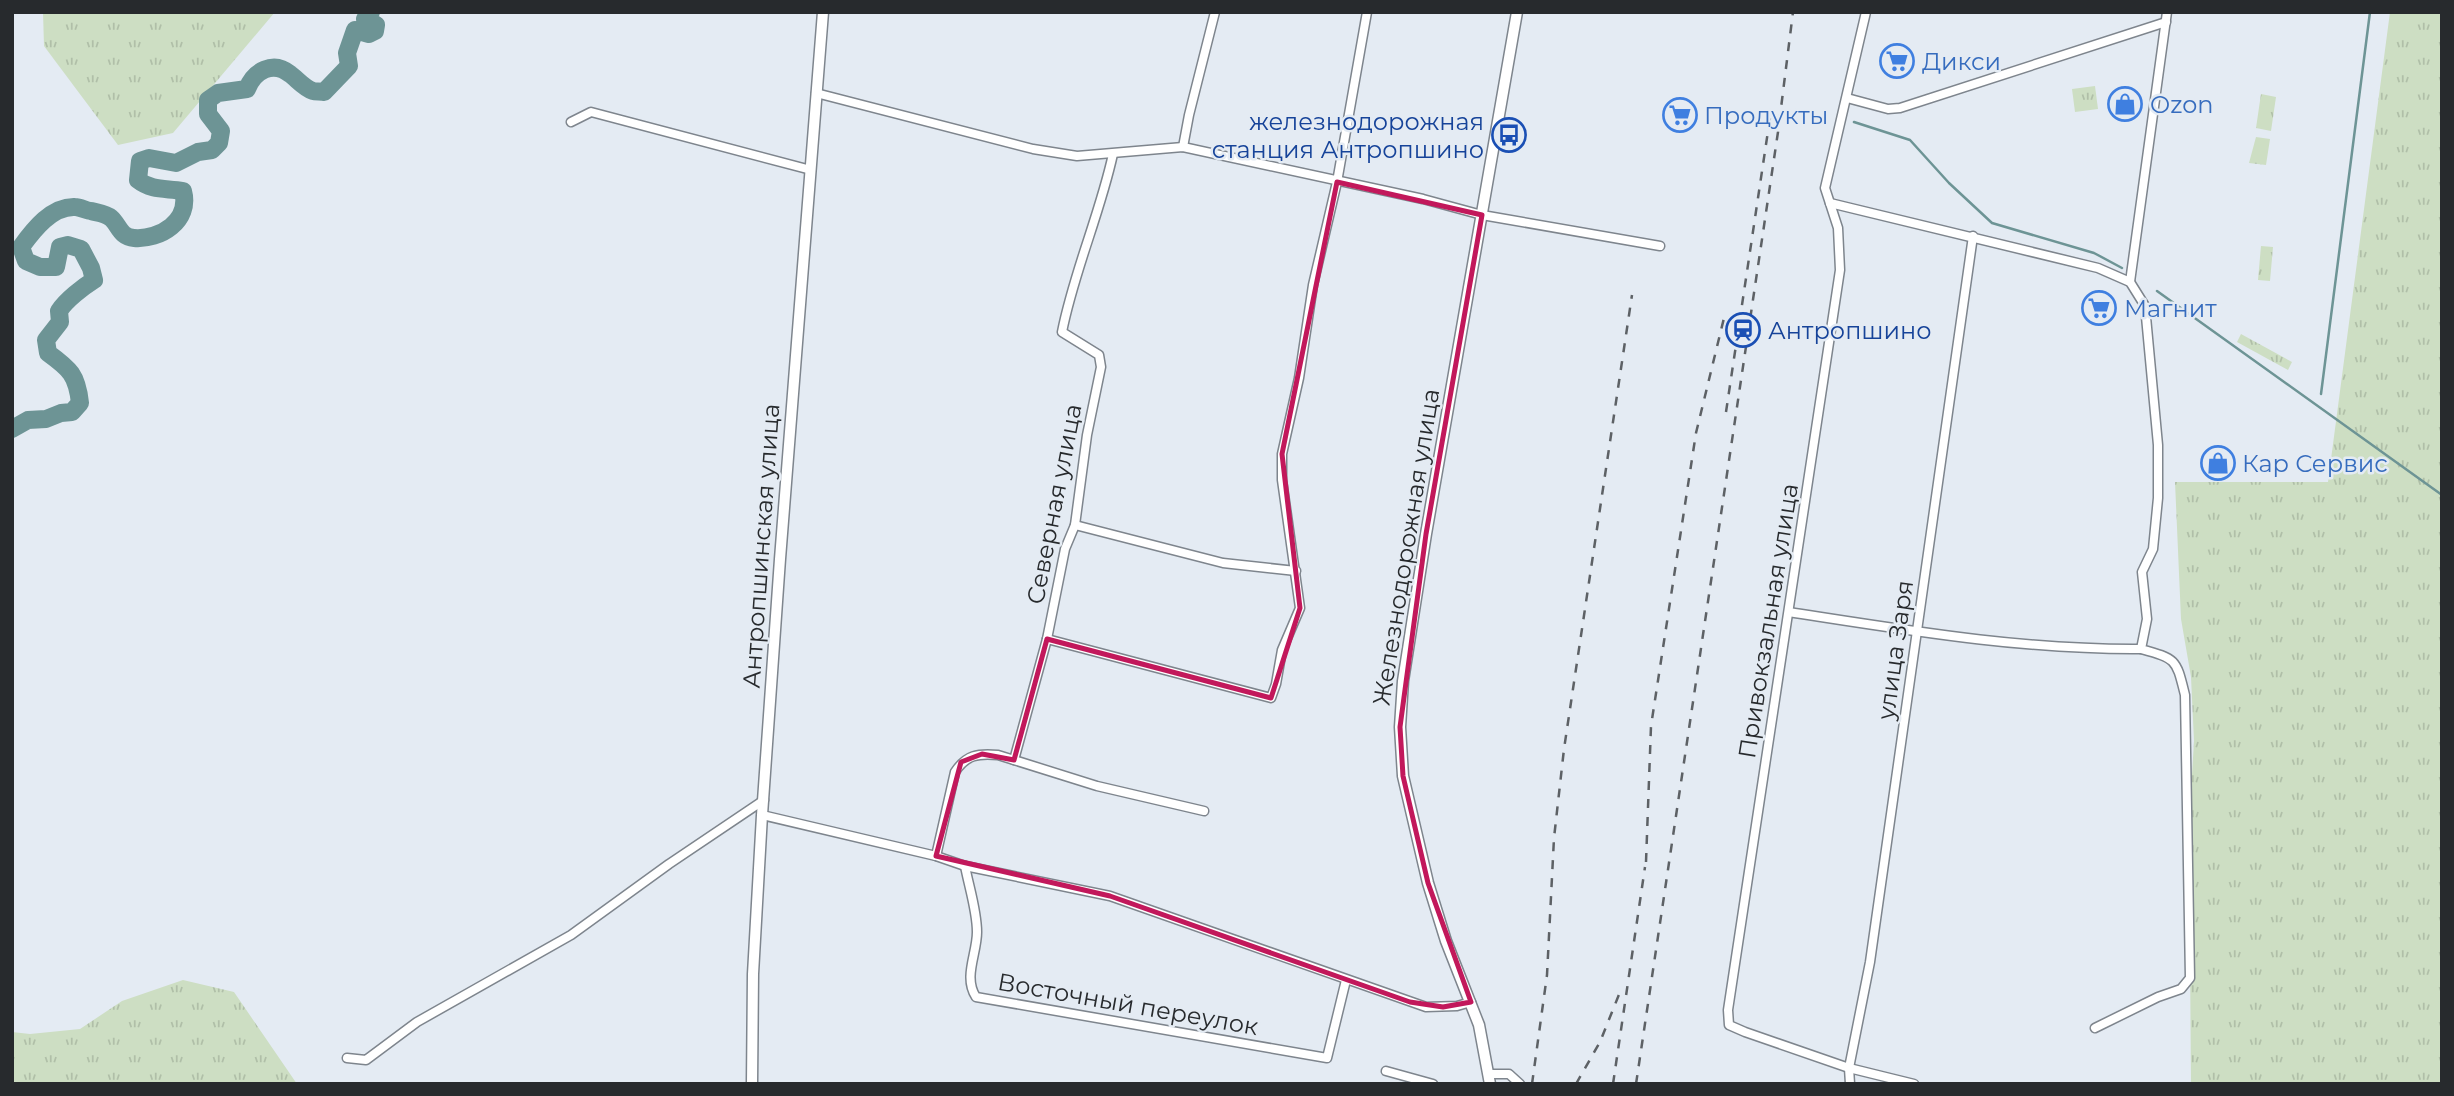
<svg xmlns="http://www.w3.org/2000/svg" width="2454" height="1096" viewBox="0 0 2454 1096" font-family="Montserrat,sans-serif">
<defs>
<pattern id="grass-tufts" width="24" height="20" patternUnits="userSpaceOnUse" patternTransform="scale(1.75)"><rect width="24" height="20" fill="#cddec3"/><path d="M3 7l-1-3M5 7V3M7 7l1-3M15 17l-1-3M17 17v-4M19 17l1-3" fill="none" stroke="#b0bfa8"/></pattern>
</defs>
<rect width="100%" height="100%" fill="#e4ebf3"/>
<g fill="url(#grass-tufts)">
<polygon points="43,12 275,12 173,133 118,145 44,46"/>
<polygon points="2390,12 2442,12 2442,1084 2191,1084 2189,825 2194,741 2191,677 2181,619 2175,482 2328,482"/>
<polygon points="2095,86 2098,109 2075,112 2072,89"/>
<polygon points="2261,94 2276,97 2271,131 2256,128"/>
<polygon points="2256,137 2270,139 2266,165 2249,163"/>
<polygon points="2261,246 2273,247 2270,281 2258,280"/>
<polygon points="2241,334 2292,362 2288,370 2237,342"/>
<polygon points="183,980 234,992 297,1084 12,1084 12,1032 30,1034 80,1029 122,1001"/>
</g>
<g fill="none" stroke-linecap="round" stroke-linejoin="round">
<g stroke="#6d9495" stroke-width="2.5">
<polyline points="1854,122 1910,140 1949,183 1992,223 2094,253 2122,268"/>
<polyline points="2157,291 2442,495"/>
<polyline points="2321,394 2370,12"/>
</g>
<path stroke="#6d9495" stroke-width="18" d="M12,429L28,420L46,419L61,413L72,412L80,403C77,375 70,369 48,353L46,340L60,322L59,311C66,300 83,287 94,280L91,268L81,249L68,245L60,247L56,267H40L26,261L21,247C34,229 52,206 75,207C81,207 86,211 91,211C98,213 105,213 111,218C119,225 120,237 134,238C160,240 191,221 183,191C166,188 152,191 138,180L140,161L149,158L176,163L198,152L212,150L219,143L221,131L208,114V100L218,93L247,89C254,71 273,60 290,74C297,79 304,88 313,91C316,92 320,91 324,92L349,66L347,53L355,30L369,34L375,31L376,25L365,19L371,12"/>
<g stroke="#7e858d" stroke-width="11">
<g id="minor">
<polyline points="1866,12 1825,188 1838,228 1840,270 1728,1010 1729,1025 1745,1032 1849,1068 1914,1084"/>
<polyline points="816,93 1033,149 1077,156 1183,147 1423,199 1482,215 1660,246"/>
<polyline points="1847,98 1888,109 1900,108 2166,22"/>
<polyline points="571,122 591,112 811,170"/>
<polyline points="1183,147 1189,115 1215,12"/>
<path d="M1830,203L2098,268L2130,282L2145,306L2158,445V498L2153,549L2142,572L2147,619L2141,649C2177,659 2176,659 2185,695L2190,978L2181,989L2158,997L2095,1028"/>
<polyline points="2130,282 2167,12"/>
<polyline points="1075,525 1223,563 1296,571"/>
<path d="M1789,612C1906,630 2023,650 2141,649"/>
<polyline points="1047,639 1271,698 1276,684 1282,650 1300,608 1282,480 1282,454 1299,378 1313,285 1337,182 1367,12"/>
<path d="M1014,760L1047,639L1065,549L1075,525L1087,435L1101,367L1099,355L1062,332C1074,271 1100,214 1113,154"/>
<polyline points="762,815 936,856 965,866 1110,896 1426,1007 1457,1006 1471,1002"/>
<path d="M936,856L955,772C966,755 978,753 998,755L1097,786L1204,811"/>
<path d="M965,866C969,887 977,911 977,932C977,954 963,977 976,997L1327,1058L1346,980"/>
<polyline points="347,1058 366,1060 417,1022 571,935 669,864 764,800"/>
<polyline points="1386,1071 1433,1084"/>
<polyline points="1489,1074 1509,1074 1520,1084"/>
<polyline points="1850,1084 1849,1068 1870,962 1973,236"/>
</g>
</g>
<g stroke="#7e858d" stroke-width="13">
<g id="tertiary">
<polyline points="752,1084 753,974 762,815 780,559 823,12"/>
<polyline points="1490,1084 1479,1025 1446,941 1428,883 1403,776 1400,727 1403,681 1426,534 1517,12"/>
</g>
</g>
<use href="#minor" stroke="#fff" stroke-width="8"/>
<use href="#tertiary" stroke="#fff" stroke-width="10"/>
<g stroke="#5d6165" stroke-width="2.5" stroke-dasharray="9 9" stroke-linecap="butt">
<polyline points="1726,412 1771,111"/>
<polyline points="1646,862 1651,726 1696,433 1724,318"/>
<polyline points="1532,1084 1547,975 1554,838 1564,749 1632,295"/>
<polyline points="1576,1084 1600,1042 1620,992"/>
<polyline points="1613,1084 1645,867"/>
<polyline points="1636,1084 1778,132 1793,12"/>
</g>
</g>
<path fill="none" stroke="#c2185b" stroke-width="5" stroke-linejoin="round" d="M1337,182L1482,215L1426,534L1400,727L1403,776L1428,883L1471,1002L1443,1007L1410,1002L1110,896L936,856L961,762L982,754L1014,760L1047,639L1271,698L1300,608L1282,454Z"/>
<defs>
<g id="supermarket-ring" transform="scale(1.75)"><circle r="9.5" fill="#e4ebf3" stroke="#3f7fe0" stroke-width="1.5"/><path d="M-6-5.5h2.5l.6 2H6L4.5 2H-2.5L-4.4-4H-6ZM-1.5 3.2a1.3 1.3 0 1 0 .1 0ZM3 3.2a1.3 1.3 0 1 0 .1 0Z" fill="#3f7fe0"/></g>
<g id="shop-ring" transform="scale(1.75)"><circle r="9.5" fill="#e4ebf3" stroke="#3f7fe0" stroke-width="1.5"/><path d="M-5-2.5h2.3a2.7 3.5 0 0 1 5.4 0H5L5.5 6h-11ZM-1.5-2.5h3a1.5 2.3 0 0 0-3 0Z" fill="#3f7fe0"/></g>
<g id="bus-ring" transform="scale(1.75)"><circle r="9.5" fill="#e4ebf3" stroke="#1a4fb4" stroke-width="1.5"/><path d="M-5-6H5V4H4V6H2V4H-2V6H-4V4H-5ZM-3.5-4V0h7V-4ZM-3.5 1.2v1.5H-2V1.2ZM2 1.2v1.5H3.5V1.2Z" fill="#1a4fb4"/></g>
<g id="station-ring" transform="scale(1.75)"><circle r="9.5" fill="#e4ebf3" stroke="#1a4fb4" stroke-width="1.5"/><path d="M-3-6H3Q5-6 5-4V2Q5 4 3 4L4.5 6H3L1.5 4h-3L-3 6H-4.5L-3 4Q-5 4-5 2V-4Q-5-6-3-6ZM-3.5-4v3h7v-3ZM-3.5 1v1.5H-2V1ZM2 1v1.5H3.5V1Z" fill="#1a4fb4"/></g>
</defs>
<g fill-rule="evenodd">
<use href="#supermarket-ring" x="1897" y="61"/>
<use href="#shop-ring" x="2125" y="104"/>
<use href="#supermarket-ring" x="1680" y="115"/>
<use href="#bus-ring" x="1509" y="135"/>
<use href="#supermarket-ring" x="2099" y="308"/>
<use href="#station-ring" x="1743" y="330"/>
<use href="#shop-ring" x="2218" y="463"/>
</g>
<g text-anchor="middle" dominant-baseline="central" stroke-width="5" stroke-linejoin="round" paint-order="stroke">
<g font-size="24" fill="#366cbe" stroke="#e4ebf3" text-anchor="start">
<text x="1922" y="61">Дикси</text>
<text x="2150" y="104">Ozon</text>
<text x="1704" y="115">Продукты</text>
<text x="2124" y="308">Магнит</text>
<text x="2242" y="463">Кар Сервис</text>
</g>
<g font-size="24" fill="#164399" stroke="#e4ebf3" text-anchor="end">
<text x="1484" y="121">железнодорожная<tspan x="1484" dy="28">станция Антропшино</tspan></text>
<text x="1768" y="330" text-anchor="start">Антропшино</text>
</g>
<g font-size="24" fill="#272a2d" stroke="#e4ebf3">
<text transform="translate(1054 504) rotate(-79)">Северная улица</text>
<text transform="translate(761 546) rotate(-86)">Антропшинская улица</text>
<text transform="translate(1406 547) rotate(-81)">Железнодорожная улица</text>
<text transform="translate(1768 621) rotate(-81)">Привокзальная улица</text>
<text transform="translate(1895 650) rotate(-82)">улица Заря</text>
<text transform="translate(1128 1004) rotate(10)">Восточный переулок</text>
</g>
</g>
<rect width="2454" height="1096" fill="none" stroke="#272a2d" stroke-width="28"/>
</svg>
